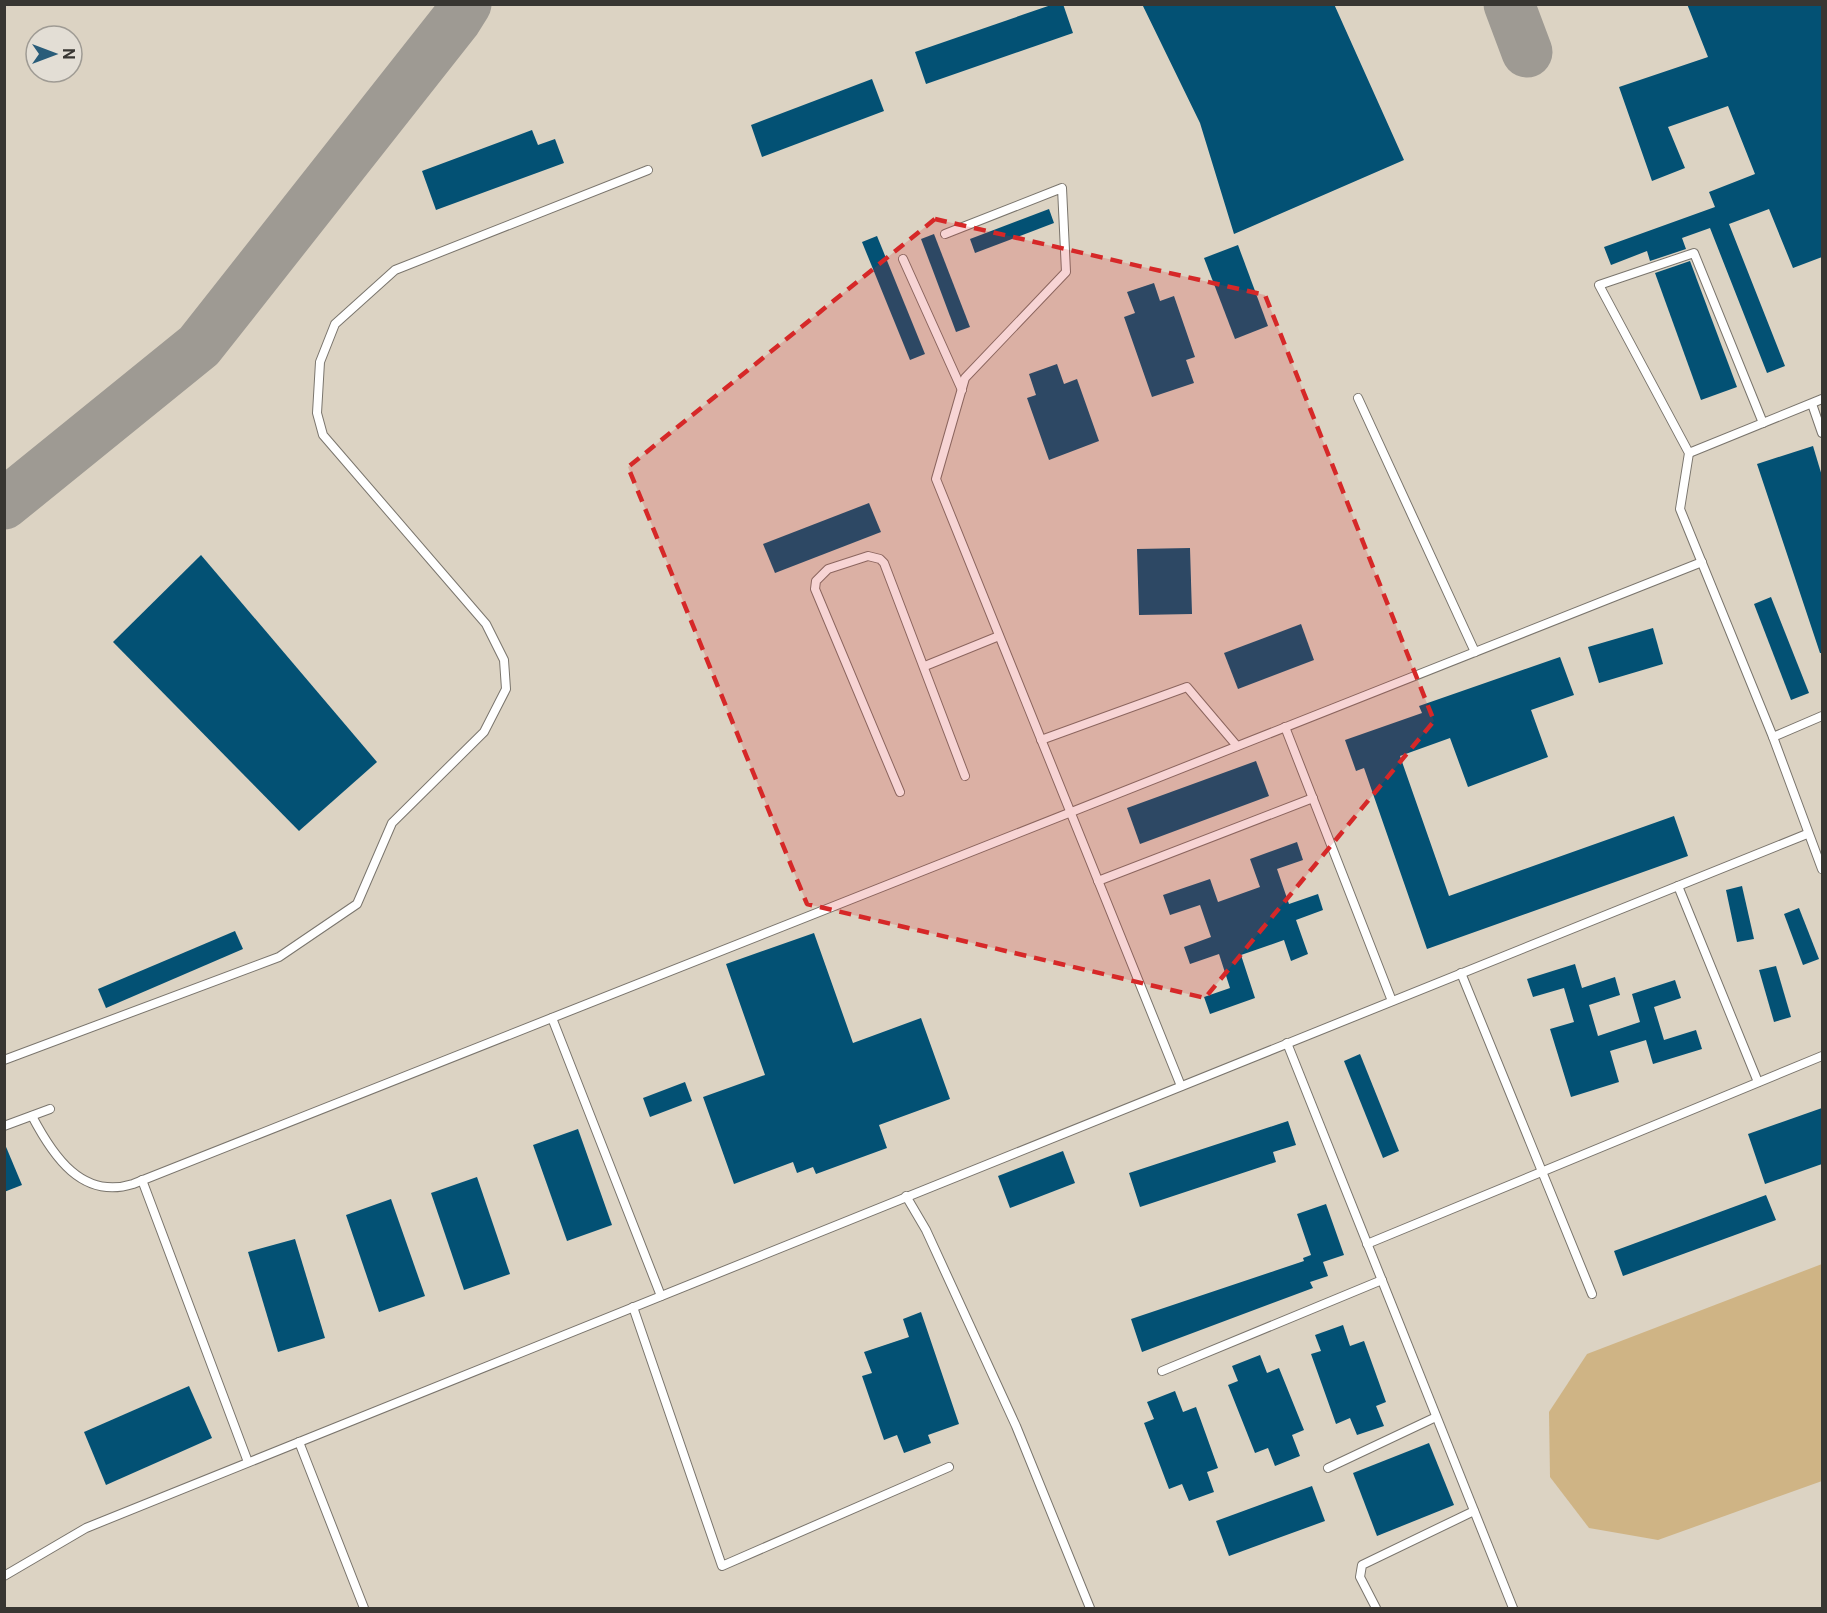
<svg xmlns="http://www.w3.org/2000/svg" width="1827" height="1613" viewBox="0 0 1827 1613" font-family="Roboto,sans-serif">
<rect width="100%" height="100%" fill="#e3ded5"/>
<path fill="#dcd3c3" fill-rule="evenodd" d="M5,5H1822V1608H5ZM36,36H72V72H36Z"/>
<polygon fill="#cfb485" points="1822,1264 1822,1481 1658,1540 1589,1528 1550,1477 1549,1412 1587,1354"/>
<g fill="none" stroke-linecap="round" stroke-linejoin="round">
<g stroke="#9e9a93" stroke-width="51">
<polyline points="1509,4 1527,52"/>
<polyline points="4,504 199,346 456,20 466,4"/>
</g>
</g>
<g fill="#035174">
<polygon points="1054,4 1063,4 1073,33 926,84 915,52"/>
<polygon points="1142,4 1334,4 1404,160 1234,234 1200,123"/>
<polygon points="1687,4 1822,4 1822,257 1793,268 1769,209 1729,224 1785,366 1767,373 1710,228 1682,238 1686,249 1650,261 1647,251 1611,265 1604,247 1715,207 1709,192 1755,174 1728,106 1668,127 1685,168 1652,181 1619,87 1708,57"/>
<polygon points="872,79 884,111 762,157 751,125"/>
<polygon points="532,130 538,145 555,139 564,163 436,210 422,171"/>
<polygon points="1049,209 1054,223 975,253 970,239"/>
<polygon points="934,234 970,327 956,332 921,239"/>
<polygon points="877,236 925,354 910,360 862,242"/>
<polygon points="1238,245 1268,326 1235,339 1204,258"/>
<polygon points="1690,261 1737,387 1701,400 1655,273"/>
<polygon points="1154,283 1160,301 1174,296 1195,357 1186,360 1194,383 1152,397 1124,317 1135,313 1127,292"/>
<polygon points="1057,364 1064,384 1077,379 1099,441 1049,460 1027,398 1036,395 1029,374"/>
<polygon points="1813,446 1822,476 1822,653 1820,653 1757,464"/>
<polygon points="869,503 881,532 775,573 763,544"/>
<polygon points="1190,548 1192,614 1139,615 1137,549"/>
<polygon points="201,555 377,762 299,831 113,642"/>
<polygon points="1771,597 1809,693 1791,700 1754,604"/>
<polygon points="1301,624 1314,660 1238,689 1224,653"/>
<polygon points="1653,628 1663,664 1599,683 1588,647"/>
<polygon points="1560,657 1574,695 1531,710 1548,757 1468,787 1450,738 1400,756 1449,896 1674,816 1688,856 1427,949 1364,768 1356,771 1345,740 1422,713 1419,706"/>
<polygon points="1256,761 1269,796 1140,844 1127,808"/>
<polygon points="1297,842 1303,860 1277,869 1289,904 1318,894 1323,910 1296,920 1308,954 1291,961 1284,940 1241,955 1255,998 1210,1014 1204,997 1230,988 1219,954 1190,964 1184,947 1211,937 1200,905 1170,915 1163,895 1210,879 1218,902 1260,887 1250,859"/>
<polygon points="1742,886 1754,939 1737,942 1726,890"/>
<polygon points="1799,908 1819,959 1803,965 1784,914"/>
<polygon points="235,931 243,949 106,1008 98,989"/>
<polygon points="814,933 853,1043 921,1018 950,1099 879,1125 887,1148 816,1174 813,1167 797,1173 793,1162 734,1184 703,1097 765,1075 726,964"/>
<polygon points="1575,964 1582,988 1615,977 1620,995 1589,1005 1598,1036 1640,1022 1632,994 1675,980 1681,998 1654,1007 1664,1040 1696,1030 1702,1049 1653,1064 1646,1040 1610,1051 1619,1082 1571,1097 1550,1029 1574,1022 1564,988 1533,997 1527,979"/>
<polygon points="1776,966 1791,1017 1774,1022 1759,970"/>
<polygon points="1360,1054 1399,1151 1383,1158 1344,1061"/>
<polygon points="685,1082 692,1101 650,1117 643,1098"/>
<polygon points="1822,1108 1822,1164 1765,1184 1748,1134"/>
<polygon points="1288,1121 1296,1145 1273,1152 1276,1162 1140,1207 1129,1173"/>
<polygon points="578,1129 612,1225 567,1241 533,1145"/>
<polygon points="4,1142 22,1185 4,1192"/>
<polygon points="1063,1151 1075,1183 1010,1208 998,1176"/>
<polygon points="477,1177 510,1274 464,1290 431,1193"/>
<polygon points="1766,1195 1776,1220 1623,1276 1614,1251"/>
<polygon points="391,1199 425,1296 379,1312 346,1215"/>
<polygon points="1326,1204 1344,1255 1323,1262 1328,1276 1310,1282 1313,1288 1142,1352 1131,1319 1304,1261 1303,1258 1311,1255 1297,1214"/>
<polygon points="295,1239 325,1338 278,1352 248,1252"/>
<polygon points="921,1312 959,1424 928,1435 931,1443 904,1453 897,1435 884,1440 862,1376 872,1373 864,1352 909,1337 903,1319"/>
<polygon points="1343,1325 1350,1346 1364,1341 1386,1402 1376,1406 1384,1426 1357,1435 1350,1418 1336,1424 1311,1354 1321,1351 1315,1335"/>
<polygon points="1260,1355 1267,1373 1279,1368 1304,1430 1292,1435 1300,1456 1275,1466 1268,1448 1255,1453 1228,1385 1238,1381 1232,1366"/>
<polygon points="189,1386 212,1438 106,1485 84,1432"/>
<polygon points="1175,1391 1183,1412 1196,1407 1218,1468 1207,1472 1214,1492 1189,1501 1182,1484 1169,1489 1144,1423 1154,1419 1147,1402"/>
<polygon points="1429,1443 1454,1505 1377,1536 1353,1473"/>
<polygon points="1312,1486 1325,1521 1229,1556 1216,1521"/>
</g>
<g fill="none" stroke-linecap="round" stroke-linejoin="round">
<g stroke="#7a756d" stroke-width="10">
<g id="lane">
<polyline points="945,234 1062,188 1066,272 965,378 936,479 1181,1086"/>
<polyline points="903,259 962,390"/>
<polyline points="1358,398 1475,652"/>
<polyline points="1812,404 1822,433"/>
<polyline points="1763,423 1694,253 1599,285 1689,453 1680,509 1773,737 1822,869"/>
<polyline points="1689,453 1822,399"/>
<polyline points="925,666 999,636"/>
<polyline points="1285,727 1392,1001"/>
<polyline points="1773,737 1822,716"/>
<polyline points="1041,740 1187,687 1237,746"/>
<polyline points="900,792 815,589 816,581 828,569 868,556 880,559 884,563 965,776"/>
<polyline points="1098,881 1313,798"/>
<polyline points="1678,886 1758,1082"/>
<polyline points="1461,973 1592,1294"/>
<polyline points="552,1018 661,1296"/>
<polyline points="1287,1043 1513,1608"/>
<polyline points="4,1060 279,957 357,904 392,823 484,732 506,689 504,660 486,624 323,435 317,413 320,362 335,324 395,270 648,170"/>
<path d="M32,1116C53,1156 82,1200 133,1184L1702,562"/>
<polyline points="4,1126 50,1109"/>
<polyline points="142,1180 248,1462"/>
<polyline points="906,1196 926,1230 1016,1426 1090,1608"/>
<polyline points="1367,1244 1822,1056"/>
<polyline points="633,1307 722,1566 949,1467"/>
<polyline points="1162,1371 1382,1280"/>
<polyline points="299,1442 364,1608"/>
<polyline points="1328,1468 1436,1417"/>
<polyline points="4,1576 86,1528 1807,834"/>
<polyline points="1376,1608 1360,1577 1362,1565 1474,1511"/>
</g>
</g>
<use href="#lane" stroke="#fff" stroke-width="8"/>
</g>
<path fill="#d62828" fill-opacity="0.2" stroke="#d62828" stroke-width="4.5" stroke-dasharray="12 8" stroke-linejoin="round" d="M935,219L1265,295L1434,721L1205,998L807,904L628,467Z"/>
<rect width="1827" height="1613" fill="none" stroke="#383632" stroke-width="12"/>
<g transform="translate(54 54) rotate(90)"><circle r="28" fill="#e3ded5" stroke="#9f9b94" stroke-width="1.5"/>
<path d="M0-4.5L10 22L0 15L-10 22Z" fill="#295c79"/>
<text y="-9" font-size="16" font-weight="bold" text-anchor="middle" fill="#383632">N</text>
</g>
</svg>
